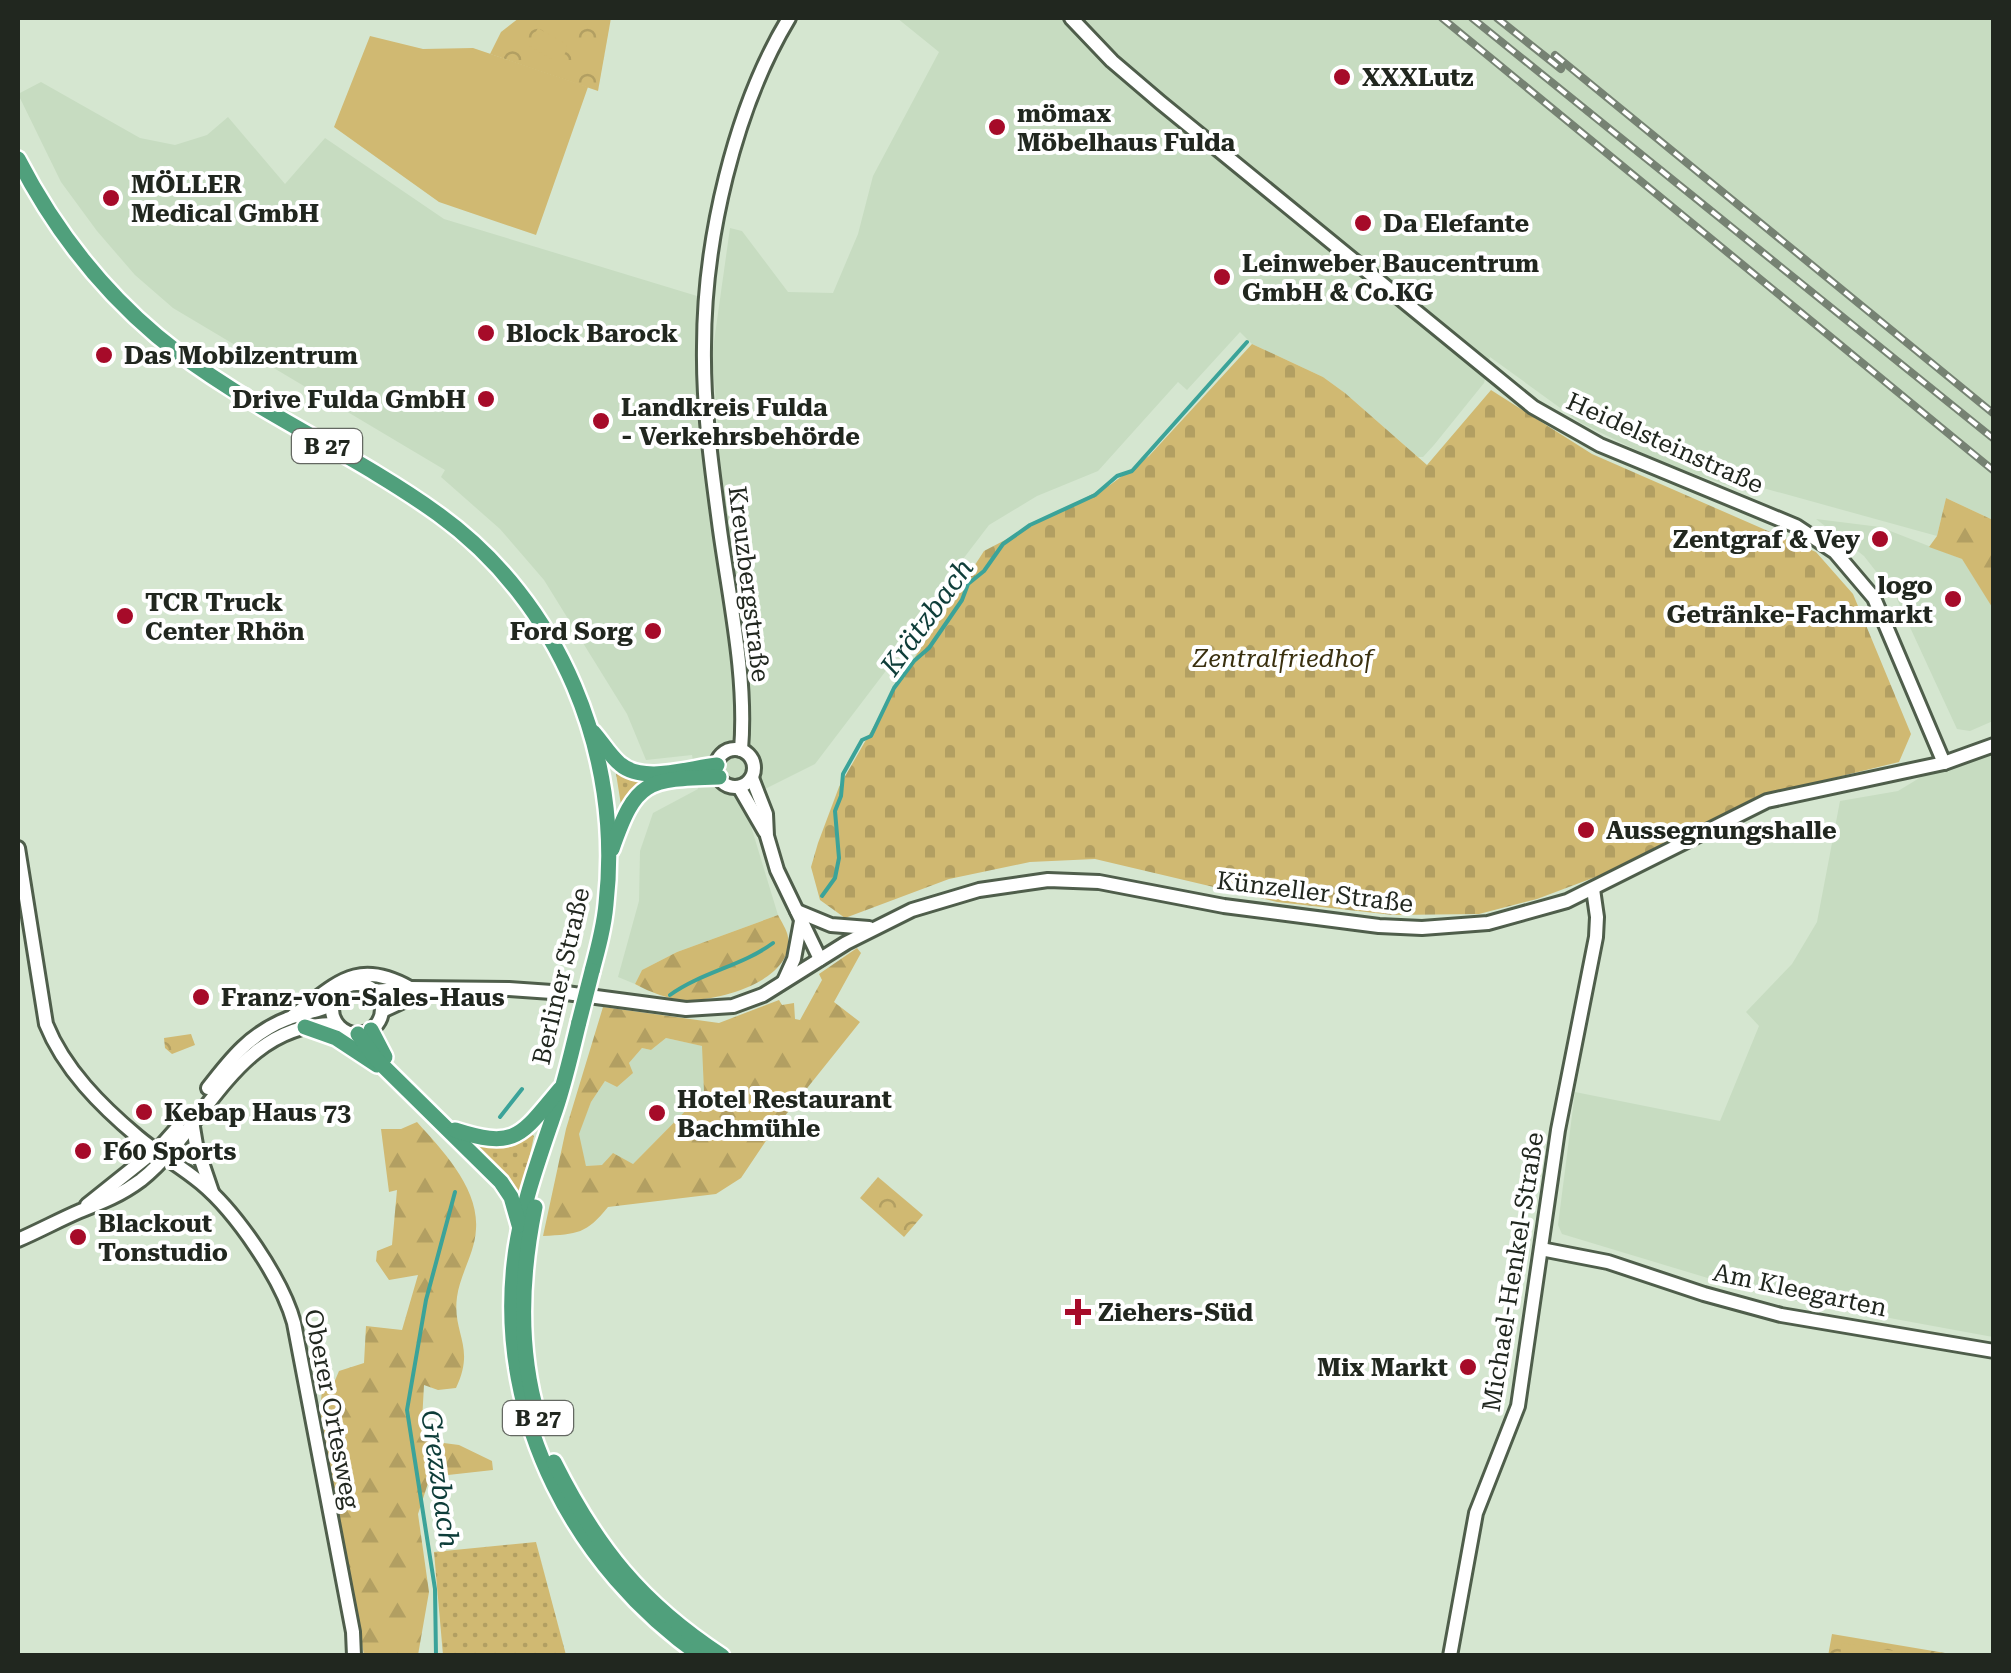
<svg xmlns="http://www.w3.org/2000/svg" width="2011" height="1673" viewBox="0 0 2011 1673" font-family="'Roboto Serif',serif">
<defs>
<pattern id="grass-dots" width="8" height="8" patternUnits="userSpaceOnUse" patternTransform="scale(2.5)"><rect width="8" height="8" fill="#d0b972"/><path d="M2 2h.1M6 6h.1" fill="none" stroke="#b29f62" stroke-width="1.8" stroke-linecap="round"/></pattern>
<pattern id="forest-firs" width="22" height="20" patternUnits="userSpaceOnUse" patternTransform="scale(2.5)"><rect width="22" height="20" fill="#d0b972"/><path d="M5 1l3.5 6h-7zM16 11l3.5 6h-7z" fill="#b29f62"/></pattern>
<pattern id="cemetery-stones" width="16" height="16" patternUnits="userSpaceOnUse" patternTransform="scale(2.5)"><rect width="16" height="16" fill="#d0b972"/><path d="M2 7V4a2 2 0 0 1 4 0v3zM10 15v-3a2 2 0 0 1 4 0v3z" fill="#b29f62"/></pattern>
<pattern id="park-crowns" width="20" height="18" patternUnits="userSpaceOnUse" patternTransform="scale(2.5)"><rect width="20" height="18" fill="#d0b972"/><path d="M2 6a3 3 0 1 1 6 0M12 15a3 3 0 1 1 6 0" fill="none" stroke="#b29f62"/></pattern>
</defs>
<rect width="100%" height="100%" fill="#d5e6d0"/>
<g fill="#c7dcc1">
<polygon points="897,18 1993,18 1993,520 1946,498 1937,536 1756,486 1750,493 1665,464 1581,423 1490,357 1484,383 1434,445 1423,457 1418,457 1345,393 1323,377 1252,344 1240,332 1187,390 1178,382 1098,471 1037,496 989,525 960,563 926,618 815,764 743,800 778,915 677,952 642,970 635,984 618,977 639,901 640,851 653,813 698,789 692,755 646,760 627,714 544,580 500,529 441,477 445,470 173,308 135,275 97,231 61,182 18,94 41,82 140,138 175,145 207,135 228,117 285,184 325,138 444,219 697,296 701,442 719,438 712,356 730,228 742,231 788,292 833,293 858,234 873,176 939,52"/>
<polygon points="1816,519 1880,527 1962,559 1993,607 1993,721 1970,731 1957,729 1896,597 1864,556"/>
<polygon points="1993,745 1993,1337 1764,1295 1562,1234 1558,1225 1575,1092 1720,1121 1759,1026 1746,1012 1792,964 1817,922 1840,801 1898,791 1944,763"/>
<polygon points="666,1038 703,1046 704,1092 633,1164 586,1166 578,1134 591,1102 605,1081 617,1087 629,1063 642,1048 651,1050"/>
</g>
<g fill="url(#grass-dots)">
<polygon points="615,767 645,780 633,788 621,805"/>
<polygon points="531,1134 534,1136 520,1201 471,1143 507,1147"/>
<polygon points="536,1542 566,1655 443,1655 434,1552"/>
</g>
<g fill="url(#forest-firs)" fill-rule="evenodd">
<polygon points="1946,498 1993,520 1992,607 1962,559 1929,547 1937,536"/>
<path d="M778,915C781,921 787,930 788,937C795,980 720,1001 687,1000C669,1000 650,992 635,984L642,970L677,952Z"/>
<path d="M857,948L861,953L834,1002L860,1022L772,1132L741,1178L716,1194L608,1207C586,1234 578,1234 543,1236L566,1129L603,1007L719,1023L779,1000L782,1005L794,1003L795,1019L800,1020L822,980L819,974ZM666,1038L702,1046L704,1092L633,1164L613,1153L602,1165L586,1166L579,1134L591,1102L605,1081L617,1087L633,1073L629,1063L642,1048L651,1050Z"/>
<path d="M417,1122C442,1150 479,1188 476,1229C475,1253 460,1274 457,1297C452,1334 476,1346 456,1388L438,1390L424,1385L421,1440L459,1445L492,1461L493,1470L430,1477L418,1514L429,1592L418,1655H364L320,1410L322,1390L333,1385L339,1371L364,1363L366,1326L402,1330L418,1275L389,1280L376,1261L377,1251L392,1245L397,1190L389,1192L381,1129H401Z"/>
</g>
<polygon fill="url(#cemetery-stones)" points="1252,344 1323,377 1345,393 1427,465 1491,390 1592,454 1816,552 1853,594 1911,734 1899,762 1756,797 1622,867 1537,899 1479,914 1393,915 1277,902 1095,859 1030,862 949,879 845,918 820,900 811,867 818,843 839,787 902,677 984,551 1110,485 1149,456"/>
<g fill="url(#park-crowns)">
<polygon points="519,18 611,18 598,91 490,54 501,32"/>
<polygon points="191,1034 195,1045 172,1054 165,1048 164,1038"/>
<polygon points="878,1177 923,1215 904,1237 860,1198"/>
<polygon points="1832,1634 1957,1655 1828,1656"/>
</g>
<g fill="#d0b972">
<polygon points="538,28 566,44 567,50 561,60 553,60 528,45"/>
<polygon points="370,36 423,49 473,48 588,87 536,235 439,202 334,127"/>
<polygon points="1842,1643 1921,1655 1840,1655"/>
</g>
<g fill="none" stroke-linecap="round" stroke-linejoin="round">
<g stroke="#3ba399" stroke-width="4">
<polyline points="822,896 835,878 839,858 835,811 841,796 843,774 862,740 871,736 894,688 914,661 929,648 962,600 968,584 984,571 1003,544 1030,525 1095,495 1117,476 1132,471 1247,342"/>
<path d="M670,995C702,972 742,966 773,943"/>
<polyline points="500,1117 522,1089"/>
<polyline points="436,1656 435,1589 407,1410 426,1300 455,1192"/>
</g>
<g stroke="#4f5e4b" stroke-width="18">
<g id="secondary">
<polyline points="1071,18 1112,61 1160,102 1533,407 1600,445 1796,526 1835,552 1874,598 1944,763"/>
<circle cx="735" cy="768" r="19"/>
<path d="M741,750C747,678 730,602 720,530C712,469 703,409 704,347C704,241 734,109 789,18"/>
<polyline points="752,778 766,814 767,836 777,870 820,959"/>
<polyline points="739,787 765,832"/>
<path d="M18,848L46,1024C64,1069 101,1106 138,1137C158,1154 181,1166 201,1183C236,1212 282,1279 294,1323L353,1632L354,1656"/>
<polyline points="797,911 831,925 869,928"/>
<polyline points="784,981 794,959 801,921"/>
<circle cx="357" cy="1009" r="25"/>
<polyline points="374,991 410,988 509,989 566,993 686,1009 733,1006 763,995 846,943 912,910 979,890 1048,880 1099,882 1224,906 1379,926 1422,928 1488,923 1567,901 1767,801 1944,763 1994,745"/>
<polyline points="382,1011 425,991"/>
<path d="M293,1016C335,986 355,957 410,988"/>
<path d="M208,1088C231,1058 251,1033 287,1019C302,1012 317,1013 332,1004"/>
<polyline points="192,1121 196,1145 212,1192"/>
<polyline points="87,1205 162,1145 178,1127"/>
<path d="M18,1240C39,1231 59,1220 80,1211C103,1202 121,1195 141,1180C207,1127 237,1022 336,1024"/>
<polyline points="1541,1249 1608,1262 1704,1294 1781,1315 1994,1351"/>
<polyline points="1450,1656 1476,1513 1518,1406 1558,1130 1596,937 1597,917 1593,889"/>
</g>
</g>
<g stroke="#fff" stroke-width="20">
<g id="highway">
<path d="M18,159C53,227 99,287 157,336C243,407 348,449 438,514C560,602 623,755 606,904C604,927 598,949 592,971"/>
<path d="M593,732C602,742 610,756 620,764C643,784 689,768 717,765"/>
<path d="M612,849C636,780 646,779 719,777"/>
<path d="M579,1022C571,1054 564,1087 553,1117C537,1164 519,1214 514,1264C497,1419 575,1568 701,1656"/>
<polyline points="305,1027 336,1038 377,1065"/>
<polyline points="371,1030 385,1057"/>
<polyline points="358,1034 376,1059 501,1182 511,1197 519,1225"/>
<path d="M455,1130C517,1150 521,1135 560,1089"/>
<path d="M535,1207C521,1275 518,1349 538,1417"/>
<path d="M554,1462C597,1548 641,1603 722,1656"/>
</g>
</g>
<use href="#secondary" stroke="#fff" stroke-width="12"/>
<use href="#highway" stroke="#50a07c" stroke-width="15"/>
<g stroke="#768273" stroke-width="8">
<g id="rail">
<polyline points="1442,18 1994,471"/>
<polyline points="1472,18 1994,439"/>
<polyline points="1497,18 1561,69"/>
<polyline points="1555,55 1994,414"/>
</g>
</g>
<use href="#rail" stroke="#fff" stroke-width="4" stroke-dasharray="11" stroke-linecap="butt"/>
<g stroke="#fff" stroke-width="20" stroke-linecap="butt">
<polyline id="highway-bridge" points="579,1022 592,971"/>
</g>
<use href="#highway-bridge" stroke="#50a07c" stroke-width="15"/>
</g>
<g fill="#a60b29" stroke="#fff" stroke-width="4">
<circle cx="1342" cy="77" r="10"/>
<circle cx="997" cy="127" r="10"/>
<circle cx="111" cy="198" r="10"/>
<circle cx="1363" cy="223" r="10"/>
<circle cx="1222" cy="277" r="10"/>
<circle cx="486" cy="333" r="10"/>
<circle cx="104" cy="355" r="10"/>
<circle cx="486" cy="399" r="10"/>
<circle cx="601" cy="421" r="10"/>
<circle cx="1880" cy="539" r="10"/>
<circle cx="1953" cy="599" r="10"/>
<circle cx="125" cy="616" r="10"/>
<circle cx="653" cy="631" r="10"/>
<circle cx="1586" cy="830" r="10"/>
<circle cx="201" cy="997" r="10"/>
<circle cx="144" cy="1112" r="10"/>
<circle cx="657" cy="1113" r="10"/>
<circle cx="83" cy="1151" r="10"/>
<circle cx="78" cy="1237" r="10"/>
<path d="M1073 1297h10v10h10v10h-10v10h-10v-10h-10v-10h10z"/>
<circle cx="1468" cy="1367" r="10"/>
</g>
<g text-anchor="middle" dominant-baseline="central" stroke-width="8" stroke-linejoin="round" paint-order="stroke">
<g fill="#fff" stroke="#646862" stroke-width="2.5">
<rect x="292" y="429" width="70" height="34" rx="8"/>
<rect x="503" y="1401" width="70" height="34" rx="8"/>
</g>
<g font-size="22" font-weight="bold" fill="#21271f">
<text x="327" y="446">B 27</text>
<text x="538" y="1418">B 27</text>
</g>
<g font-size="25" font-weight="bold" fill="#21271f" stroke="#fff" text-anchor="start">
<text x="1362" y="77">XXXLutz</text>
<text x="1017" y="113">mömax<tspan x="1017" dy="29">Möbelhaus Fulda</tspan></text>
<text x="131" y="184">MÖLLER<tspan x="131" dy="29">Medical GmbH</tspan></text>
<text x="1383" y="223">Da Elefante</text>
<text x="1242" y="263">Leinweber Baucentrum<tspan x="1242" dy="29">GmbH &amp; Co.KG</tspan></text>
<text x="506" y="333">Block Barock</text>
<text x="124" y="355">Das Mobilzentrum</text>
<text x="466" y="399" text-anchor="end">Drive Fulda GmbH</text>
<text x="621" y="407">Landkreis Fulda<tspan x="621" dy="29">- Verkehrsbehörde</tspan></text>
<text x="1860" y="539" text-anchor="end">Zentgraf &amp; Vey</text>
<text x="1933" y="585" text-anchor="end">logo<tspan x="1933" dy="29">Getränke-Fachmarkt</tspan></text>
<text x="145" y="602">TCR Truck<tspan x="145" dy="29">Center Rhön</tspan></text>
<text x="633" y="631" text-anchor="end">Ford Sorg</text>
<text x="1606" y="830">Aussegnungshalle</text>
<text x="221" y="997">Franz-von-Sales-Haus</text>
<text x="677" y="1099">Hotel Restaurant<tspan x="677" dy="29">Bachmühle</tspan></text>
<text x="164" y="1112">Kebap Haus 73</text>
<text x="103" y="1151">F60 Sports</text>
<text x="98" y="1223">Blackout<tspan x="98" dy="29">Tonstudio</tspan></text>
<text x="1098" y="1312">Ziehers-Süd</text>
<text x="1448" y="1367" text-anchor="end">Mix Markt</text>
</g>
<g font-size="25" fill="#21271f" stroke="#fff">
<text transform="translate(1665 443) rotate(24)">Heidelsteinstraße</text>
<text transform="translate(749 584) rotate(83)">Kreuzbergstraße</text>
<text transform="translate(1315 892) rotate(7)">Künzeller Straße</text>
<text transform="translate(561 976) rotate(-77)">Berliner Straße</text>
<text transform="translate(1513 1272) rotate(-81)">Michael-Henkel-Straße</text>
<text transform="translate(1800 1290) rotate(12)">Am Kleegarten</text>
<text transform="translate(332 1409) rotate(79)">Oberer Ortesweg</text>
</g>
<g font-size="25" font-style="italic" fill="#392f0e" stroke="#fff">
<text x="1283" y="658">Zentralfriedhof</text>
</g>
<g font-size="28" font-style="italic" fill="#0e3d39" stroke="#fff">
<text transform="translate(927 617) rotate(-54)">Krätzbach</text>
<text transform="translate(440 1479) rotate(82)">Grezzbach</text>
</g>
</g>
<rect width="2011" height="1673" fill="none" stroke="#21271f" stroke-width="40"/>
</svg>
